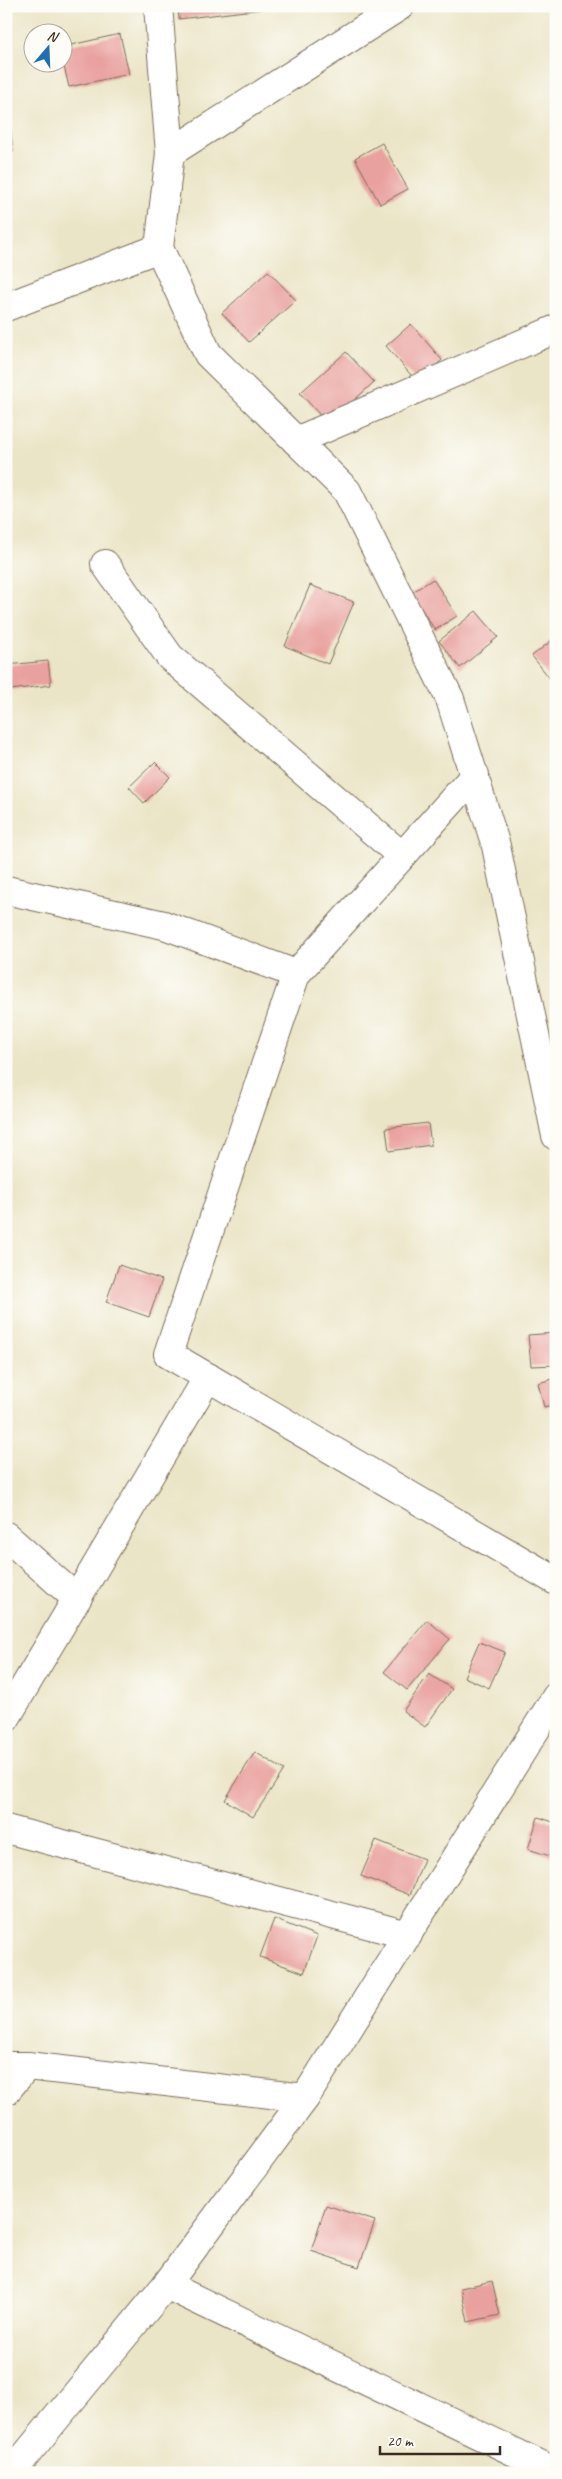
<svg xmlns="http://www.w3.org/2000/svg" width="562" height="2479" viewBox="0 0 562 2479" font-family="Caveat,sans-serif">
<rect width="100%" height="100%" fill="#fdfcf7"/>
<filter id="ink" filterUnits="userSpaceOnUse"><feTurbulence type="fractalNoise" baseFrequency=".02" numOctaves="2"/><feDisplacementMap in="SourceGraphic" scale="10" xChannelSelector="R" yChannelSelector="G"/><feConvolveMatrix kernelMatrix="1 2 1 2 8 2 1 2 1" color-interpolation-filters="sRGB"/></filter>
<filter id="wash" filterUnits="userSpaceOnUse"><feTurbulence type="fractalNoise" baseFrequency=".0096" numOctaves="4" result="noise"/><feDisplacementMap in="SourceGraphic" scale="20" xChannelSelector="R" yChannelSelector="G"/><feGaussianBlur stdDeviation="1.12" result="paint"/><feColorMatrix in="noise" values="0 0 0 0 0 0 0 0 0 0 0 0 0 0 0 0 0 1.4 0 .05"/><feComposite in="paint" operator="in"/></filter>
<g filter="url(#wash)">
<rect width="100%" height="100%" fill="#ebe5c7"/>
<g id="blocks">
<g fill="#e9a19f">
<polygon points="178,6 262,6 262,9 179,19"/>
<polygon points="120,34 129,74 69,87 62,58 62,47"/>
<polygon points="6,122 10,122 13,152 6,153"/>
<polygon points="382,143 408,189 380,204 355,158"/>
<polygon points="268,271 296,300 249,342 222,313"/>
<polygon points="411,324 442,360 417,382 386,346"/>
<polygon points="346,352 374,382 328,424 300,393"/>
<polygon points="433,579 457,616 435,630 411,593"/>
<polygon points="310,585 354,602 328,664 285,646"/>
<polygon points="476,611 498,637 460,668 439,641"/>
<polygon points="556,637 556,686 532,656"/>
<polygon points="48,661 51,685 10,690 7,665"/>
<polygon points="155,762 170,777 144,803 129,787"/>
<polygon points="428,1123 431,1145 389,1151 386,1128"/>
<polygon points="119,1265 162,1280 149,1317 106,1302"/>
<polygon points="556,1333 556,1365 531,1366 528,1335"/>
<polygon points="556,1378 556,1404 544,1407 538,1383"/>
<polygon points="427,1620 450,1639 407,1690 384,1672"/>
<polygon points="479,1642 505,1652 489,1688 464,1677"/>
<polygon points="429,1674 452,1689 425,1727 403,1711"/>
<polygon points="255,1752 284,1770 253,1817 225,1800"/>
<polygon points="538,1817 556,1823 556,1858 528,1849"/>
<polygon points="376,1840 424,1859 410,1895 361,1876"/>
<polygon points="274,1919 317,1936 304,1973 260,1957"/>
<polygon points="326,2205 375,2221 359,2267 311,2251"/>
<polygon points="492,2281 500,2315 468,2322 461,2288"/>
</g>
</g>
</g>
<g filter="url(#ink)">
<use href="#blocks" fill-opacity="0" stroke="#796b59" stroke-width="1"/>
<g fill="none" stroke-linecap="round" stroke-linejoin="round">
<g stroke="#796b59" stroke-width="30">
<g id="minor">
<polyline points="158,6 170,153 159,248 208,354 347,491 450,699 496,846 556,1136"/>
<polyline points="170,153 400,6"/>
<polyline points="6,307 159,248"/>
<polyline points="296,441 556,329"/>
<polyline points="105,564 170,657 402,856"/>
<polyline points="475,775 296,974 168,1354 556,1581"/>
<polyline points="6,890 164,925 296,974"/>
<polyline points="6,1536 77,1599"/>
<polyline points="6,1718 208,1377"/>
<polyline points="6,1829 408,1935"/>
<polyline points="6,2066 27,2066 305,2098"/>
<polyline points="6,2091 27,2066"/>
<polyline points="166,2285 556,2472"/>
<polyline points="11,2473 166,2285 305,2098 556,1697"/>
</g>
</g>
<use href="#minor" stroke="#fff" stroke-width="28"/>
</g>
</g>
<rect width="562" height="2479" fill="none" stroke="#fdfcf7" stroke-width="25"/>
<g transform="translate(48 48) rotate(19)"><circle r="24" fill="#fdfcf7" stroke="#afa8a0"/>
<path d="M0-4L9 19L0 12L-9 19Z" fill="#1f6fb2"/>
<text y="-8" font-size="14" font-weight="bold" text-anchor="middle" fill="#3b2a1e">N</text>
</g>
<path d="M380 2446v8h120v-8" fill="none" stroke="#3b2a1e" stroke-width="2.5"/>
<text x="387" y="2446" font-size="15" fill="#3b2a1e" stroke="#fdfcf7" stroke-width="4" paint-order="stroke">20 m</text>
</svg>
